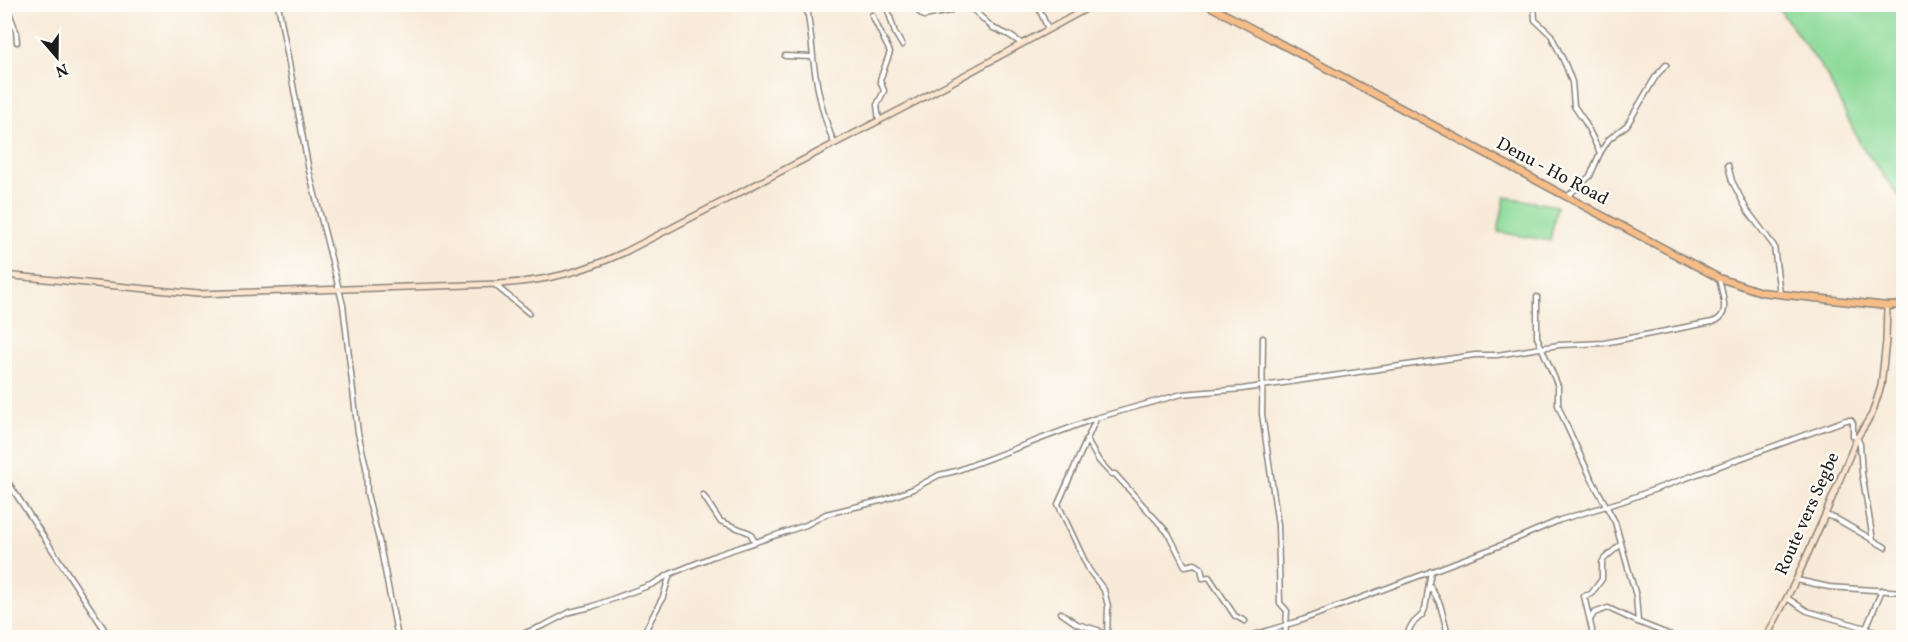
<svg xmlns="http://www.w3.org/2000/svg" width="1908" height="642" viewBox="0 0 1908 642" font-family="Vollkorn,serif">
<rect width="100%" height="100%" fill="#fdfcf7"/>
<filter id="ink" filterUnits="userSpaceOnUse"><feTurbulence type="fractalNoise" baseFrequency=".0167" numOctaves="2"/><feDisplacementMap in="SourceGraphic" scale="12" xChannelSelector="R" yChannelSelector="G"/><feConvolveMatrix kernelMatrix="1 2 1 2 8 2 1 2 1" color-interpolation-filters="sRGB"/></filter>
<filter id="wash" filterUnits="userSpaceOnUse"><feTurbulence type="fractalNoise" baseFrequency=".008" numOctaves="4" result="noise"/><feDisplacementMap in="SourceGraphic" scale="24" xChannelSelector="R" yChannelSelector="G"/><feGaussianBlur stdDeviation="1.35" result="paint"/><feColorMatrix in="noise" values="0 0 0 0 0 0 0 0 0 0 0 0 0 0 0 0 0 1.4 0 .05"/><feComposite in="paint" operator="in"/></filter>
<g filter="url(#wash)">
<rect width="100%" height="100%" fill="#f8ead8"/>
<g fill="#8cda98" stroke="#547b5a" stroke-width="1.5">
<polygon points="1776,5 1903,5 1903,202 1861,145 1825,72"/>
<polygon points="1505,197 1557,206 1550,241 1498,232"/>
</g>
</g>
<g filter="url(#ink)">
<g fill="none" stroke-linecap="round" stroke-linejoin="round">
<g stroke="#8a837a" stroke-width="7">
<g id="street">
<polyline points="6,4 16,31 17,42"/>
<polyline points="278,4 309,171 343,305 358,433 366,466 367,494 379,540 398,638"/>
<path d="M807,4C808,19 811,33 812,47C815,80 821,112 834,143"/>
<polyline points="886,4 895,33 902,45"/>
<polyline points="917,4 919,12 924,16 950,11 959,4"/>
<polyline points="967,4 993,28 1009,35 1021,43"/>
<polyline points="1037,4 1048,29"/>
<polyline points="1534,4 1535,20 1551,35 1566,66 1572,82 1574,106 1585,122 1600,153"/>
<polyline points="872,15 890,52 880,80 884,91 877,105 879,121"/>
<polyline points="785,56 812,57"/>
<polyline points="1728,165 1732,181 1747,210 1774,246 1780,294"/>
<polyline points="1568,196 1590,176 1600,153 1609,139 1627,125 1656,76 1666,65"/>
<polyline points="495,285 529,313"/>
<polyline points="1537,297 1537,337 1558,386 1558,405 1564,420 1590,476 1615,522 1636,596 1638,622 1678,638"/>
<polyline points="1263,338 1262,414 1278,525 1280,603 1287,611 1285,638"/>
<polyline points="1096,419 1058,504 1089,570 1104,590 1108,606 1107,638"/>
<polyline points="1086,439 1099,461 1111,474 1115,474 1168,533 1185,566 1195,564 1201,568 1203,578 1209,577 1235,616 1245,621"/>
<polyline points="4,476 110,638"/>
<polyline points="703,495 720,521 750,533 755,542"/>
<polyline points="1825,515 1835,518 1885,547"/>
<polyline points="1797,580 1829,587 1904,592"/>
<polyline points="1429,584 1440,604 1449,638"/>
<polyline points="1787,598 1807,611 1866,628 1887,638"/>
<polyline points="1061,613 1077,624 1098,630 1106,637"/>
<polyline points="1590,620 1594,613 1608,608 1638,622"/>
<polyline points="1768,634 1778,638"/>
<path d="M512,638L545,625L570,612L591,607L653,584L670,574L714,556L806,525L826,514L884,500L913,489L939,475L956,471L1096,418L1182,394L1242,389L1475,355H1497L1559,345L1604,343L1712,322C1732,317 1722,295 1719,278"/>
<polyline points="647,638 646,629 663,597 670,574"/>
<polyline points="1244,638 1302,620 1504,544 1560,520 1623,501 1846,420 1851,420 1853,423 1853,436 1857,438 1860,444 1862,473 1873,540"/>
<polyline points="1405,638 1412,624 1422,615 1425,609 1431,571"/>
<polyline points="1591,638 1592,630 1584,596 1591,594 1602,579 1602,563 1604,559 1621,544"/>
<polyline points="1862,638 1882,590"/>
</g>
</g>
<g stroke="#8a837a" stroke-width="8">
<g id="secondary">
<path d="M4,275L198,294L499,284C547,281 582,272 625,252L919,100L1095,4"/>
<polyline points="1766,638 1796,580 1825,515 1857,438 1872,414 1881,386 1886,341 1887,306"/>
</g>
</g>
<g stroke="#8a837a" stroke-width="9">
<polyline id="primary" points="1206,4 1719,278 1761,292 1887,306 1904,305"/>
</g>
<use href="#street" stroke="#fff" stroke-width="4"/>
<use href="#secondary" stroke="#fce5cf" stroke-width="5"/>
<use href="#primary" stroke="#f7bd88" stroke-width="6"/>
</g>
</g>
<g text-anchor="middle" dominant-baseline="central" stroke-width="4.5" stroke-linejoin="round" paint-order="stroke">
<g font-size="18" fill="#1c1c1c" stroke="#fdfcf7">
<text transform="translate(1552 172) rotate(28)">Denu - Ho Road</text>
<text transform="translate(1808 514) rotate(-66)">Route vers Segbe</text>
</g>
</g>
<rect width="1908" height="642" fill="none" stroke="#fdfcf7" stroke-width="24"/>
<g transform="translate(57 57) rotate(160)" stroke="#fdfcf7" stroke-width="4.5" paint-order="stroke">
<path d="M0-4.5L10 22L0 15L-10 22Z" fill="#1c1c1c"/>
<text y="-9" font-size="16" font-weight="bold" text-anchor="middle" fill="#1c1c1c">N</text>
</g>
</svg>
